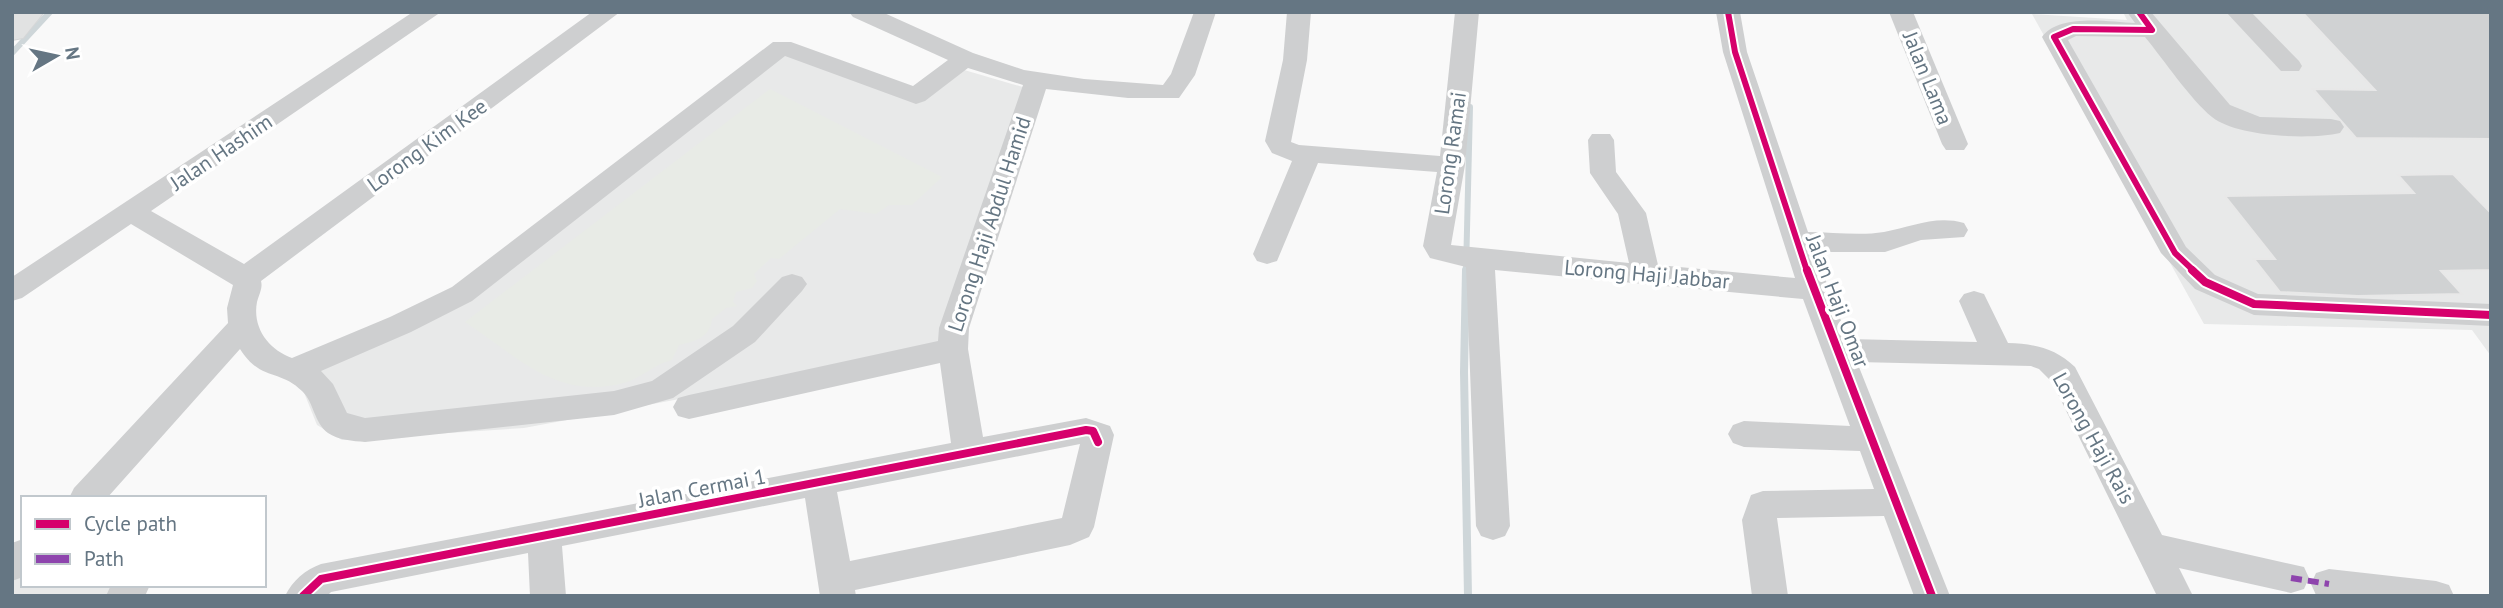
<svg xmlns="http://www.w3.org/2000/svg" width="2503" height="608" viewBox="0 0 2503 608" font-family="'PT Sans',sans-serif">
<rect width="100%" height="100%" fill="#f9f9f9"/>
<g fill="#e8e9e9">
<polygon points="2123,12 2491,12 2491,356 2472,330 2204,324 2032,14 2127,20"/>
<polygon points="782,47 915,96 954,67 1033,90 952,340 744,387 524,428 342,440 317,425 295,370 424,316"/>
<polygon points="23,546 23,585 138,585 130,596 12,596 12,558"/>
</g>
<path fill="#e8ebe6" d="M770,89L942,177L912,205H889L876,214L840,209L779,259L771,258L754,274L757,281L752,288L736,292L733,302L737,306L726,308L712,319C710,338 695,341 679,345L672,360C654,364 642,378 624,383C556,401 517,356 465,322Z"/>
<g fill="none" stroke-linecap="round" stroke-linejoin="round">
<g stroke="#ced6d9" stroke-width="6">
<polyline points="12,53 50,12"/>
<polyline points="1466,271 1470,107"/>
</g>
<polyline stroke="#ced6d9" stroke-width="8" points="1466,270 1464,372 1468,596"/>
</g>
<g fill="#d0d2d3" stroke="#e8e8e8" stroke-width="2">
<polygon points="2302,12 2491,12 2491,139 2356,138 2313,89 2375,90"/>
<polygon points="2453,174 2491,213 2491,270 2441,271 2462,294 2358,296 2280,292 2254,259 2275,259 2225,196 2414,193 2398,175"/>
</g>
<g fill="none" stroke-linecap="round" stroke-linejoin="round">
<g stroke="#d5d6d7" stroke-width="2">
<polygon id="major" points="12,12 44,12 23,38 12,40"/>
</g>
<g fill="#cecfd0" fill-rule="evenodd">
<path d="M413,12H441L151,211L244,264L592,12H620L261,281C263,288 259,294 257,302C252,328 269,350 292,358L390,317L452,287L773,42H791L913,86L948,60L853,17L849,12H882L973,53L1024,70L1084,79L1163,85L1171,74L1194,12H1216L1195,75L1179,98H1128L1046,89L969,328L968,349L983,437L1086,418L1110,426L1114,435L1094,527L1089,537L1070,545L855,590L856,596H820L805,498L562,546L566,596H530L528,553L331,592L327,596H285C293,580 305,570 321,564L951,443L940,363L689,419L678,416L673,407L678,398L689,395L938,341L939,328L1023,85L968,68L925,101L916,104L785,56L472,301L411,332L321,371L333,384L347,413L365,418L614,391L652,381L733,326L782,277L792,274L802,277L807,284L802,291L755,342L673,398L614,415L365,442C353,441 338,440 328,433C314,423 314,402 302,391C280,369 260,381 240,349L107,498H69L74,488L228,323L227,308L233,285L131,224L22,298L12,301V277ZM1080,444L1062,518L850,561L837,492Z"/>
<path d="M1287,12H1311L1307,60L1291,142L1299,145L1440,156L1455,12H1479L1465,165L1451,245L1629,263L1618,214L1590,173L1588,140L1592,134H1610L1614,140L1616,172L1646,213L1658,265L1795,278L1723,52L1716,12H1740L1747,52L1808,232C1832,232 1860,236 1884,232C1912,227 1935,215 1964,223L1968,230L1964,237L1921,240L1885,252H1815L1848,339L1977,342L1959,301L1964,294L1974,291L1984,294L2008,343C2035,344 2055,348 2075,367L2162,535L2304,567L2309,578L2304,589L2291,593L2179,568L2193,596H2157L2052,382L2039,369L2031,366L1857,362L1950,596H1914L1884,516L1777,518L1788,596H1752L1742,520L1751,495L1763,491L1874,489L1860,451L1744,447L1733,443L1728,434L1733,425L1744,421L1850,426L1803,299L1495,270L1510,526L1505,536L1493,540L1481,536L1476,526L1466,267L1430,258L1423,246L1437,172L1318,163L1277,261L1267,264L1257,261L1253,254L1292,161L1272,153L1265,141L1283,60Z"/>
<polygon points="1889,12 1913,12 1968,144 1964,150 1946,150 1942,144"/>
<path d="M2127,12H2151L2230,105L2260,117L2331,119L2340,121L2344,127L2340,133C2310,140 2237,137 2212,117C2190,99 2164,60 2145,37L2076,36L2068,40L2186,247L2215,275L2258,294L2491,304V326L2254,315L2195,289L2161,253L2042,37C2059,13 2109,22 2135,23Z"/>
<polygon points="2226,12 2251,12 2299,61 2302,66 2299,71 2281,71"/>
<polygon points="23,539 23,577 12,581 12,543"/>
<polygon points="2329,569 2436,581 2449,585 2454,596 2316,595 2311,584 2316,573"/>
<polygon points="111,585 150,585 145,596 106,596"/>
</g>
<use href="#major" fill="#e1e2e2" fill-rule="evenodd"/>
<polyline stroke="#8e44ad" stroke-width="6" stroke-dasharray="11 6" stroke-linecap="butt" points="2291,578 2329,584"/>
<g stroke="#fff" stroke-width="10">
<g id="cycleway-far1">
<polyline points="1728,12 1735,52 1807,271"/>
<polyline points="2139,12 2152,30 2073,29 2054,37 2175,253 2194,271"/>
</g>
</g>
<g stroke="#fff" stroke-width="12">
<g id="cycleway">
<polyline points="1807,270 1932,596"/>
<polyline points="2192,270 2205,282 2254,304 2491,315"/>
<polyline points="303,596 321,579 1086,430 1093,431 1098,442"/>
</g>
</g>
<use href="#cycleway-far1" stroke="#d6006c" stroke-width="6"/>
<use href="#cycleway" stroke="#d6006c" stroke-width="8"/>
</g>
<g text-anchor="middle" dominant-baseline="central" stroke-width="7" stroke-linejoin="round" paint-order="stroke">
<g font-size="21" fill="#657683" stroke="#fff">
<text transform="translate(1928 78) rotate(68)">Jalan Lama</text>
<text transform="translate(427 145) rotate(-36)">Lorong Kim Kee</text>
<text transform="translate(221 152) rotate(-34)">Jalan Hashim</text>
<text transform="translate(1450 153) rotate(-82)">Lorong Ramai</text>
<text transform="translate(989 224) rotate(-72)">Lorong Haji Abdul Hamid</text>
<text transform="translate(1647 274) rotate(5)">Lorong Haji Jabbar</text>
<text transform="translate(1838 301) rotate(69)">Jalan Haji Omar</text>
<text transform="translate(2094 438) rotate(61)">Lorong Haji Rais</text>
<text transform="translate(702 488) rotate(-11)">Jalan Cermai 1</text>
</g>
</g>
<rect width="2503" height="608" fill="none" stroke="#657683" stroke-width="28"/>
<rect x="21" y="496" width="245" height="91" fill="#ffffff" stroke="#c1c8cd" stroke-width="2"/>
<rect x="35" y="519" width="35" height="10" fill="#d6006c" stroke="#c1c8cd" stroke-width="2"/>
<text x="84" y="531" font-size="21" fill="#657683">Cycle path</text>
<rect x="35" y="554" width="35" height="10" fill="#8e44ad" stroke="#c1c8cd" stroke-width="2"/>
<text x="84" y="566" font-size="21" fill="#657683">Path</text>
<g transform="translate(56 56) rotate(81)" stroke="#ffffff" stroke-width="5" paint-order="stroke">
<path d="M0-5L12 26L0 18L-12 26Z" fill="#657683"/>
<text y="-10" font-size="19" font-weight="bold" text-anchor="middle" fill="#657683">N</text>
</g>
</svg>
